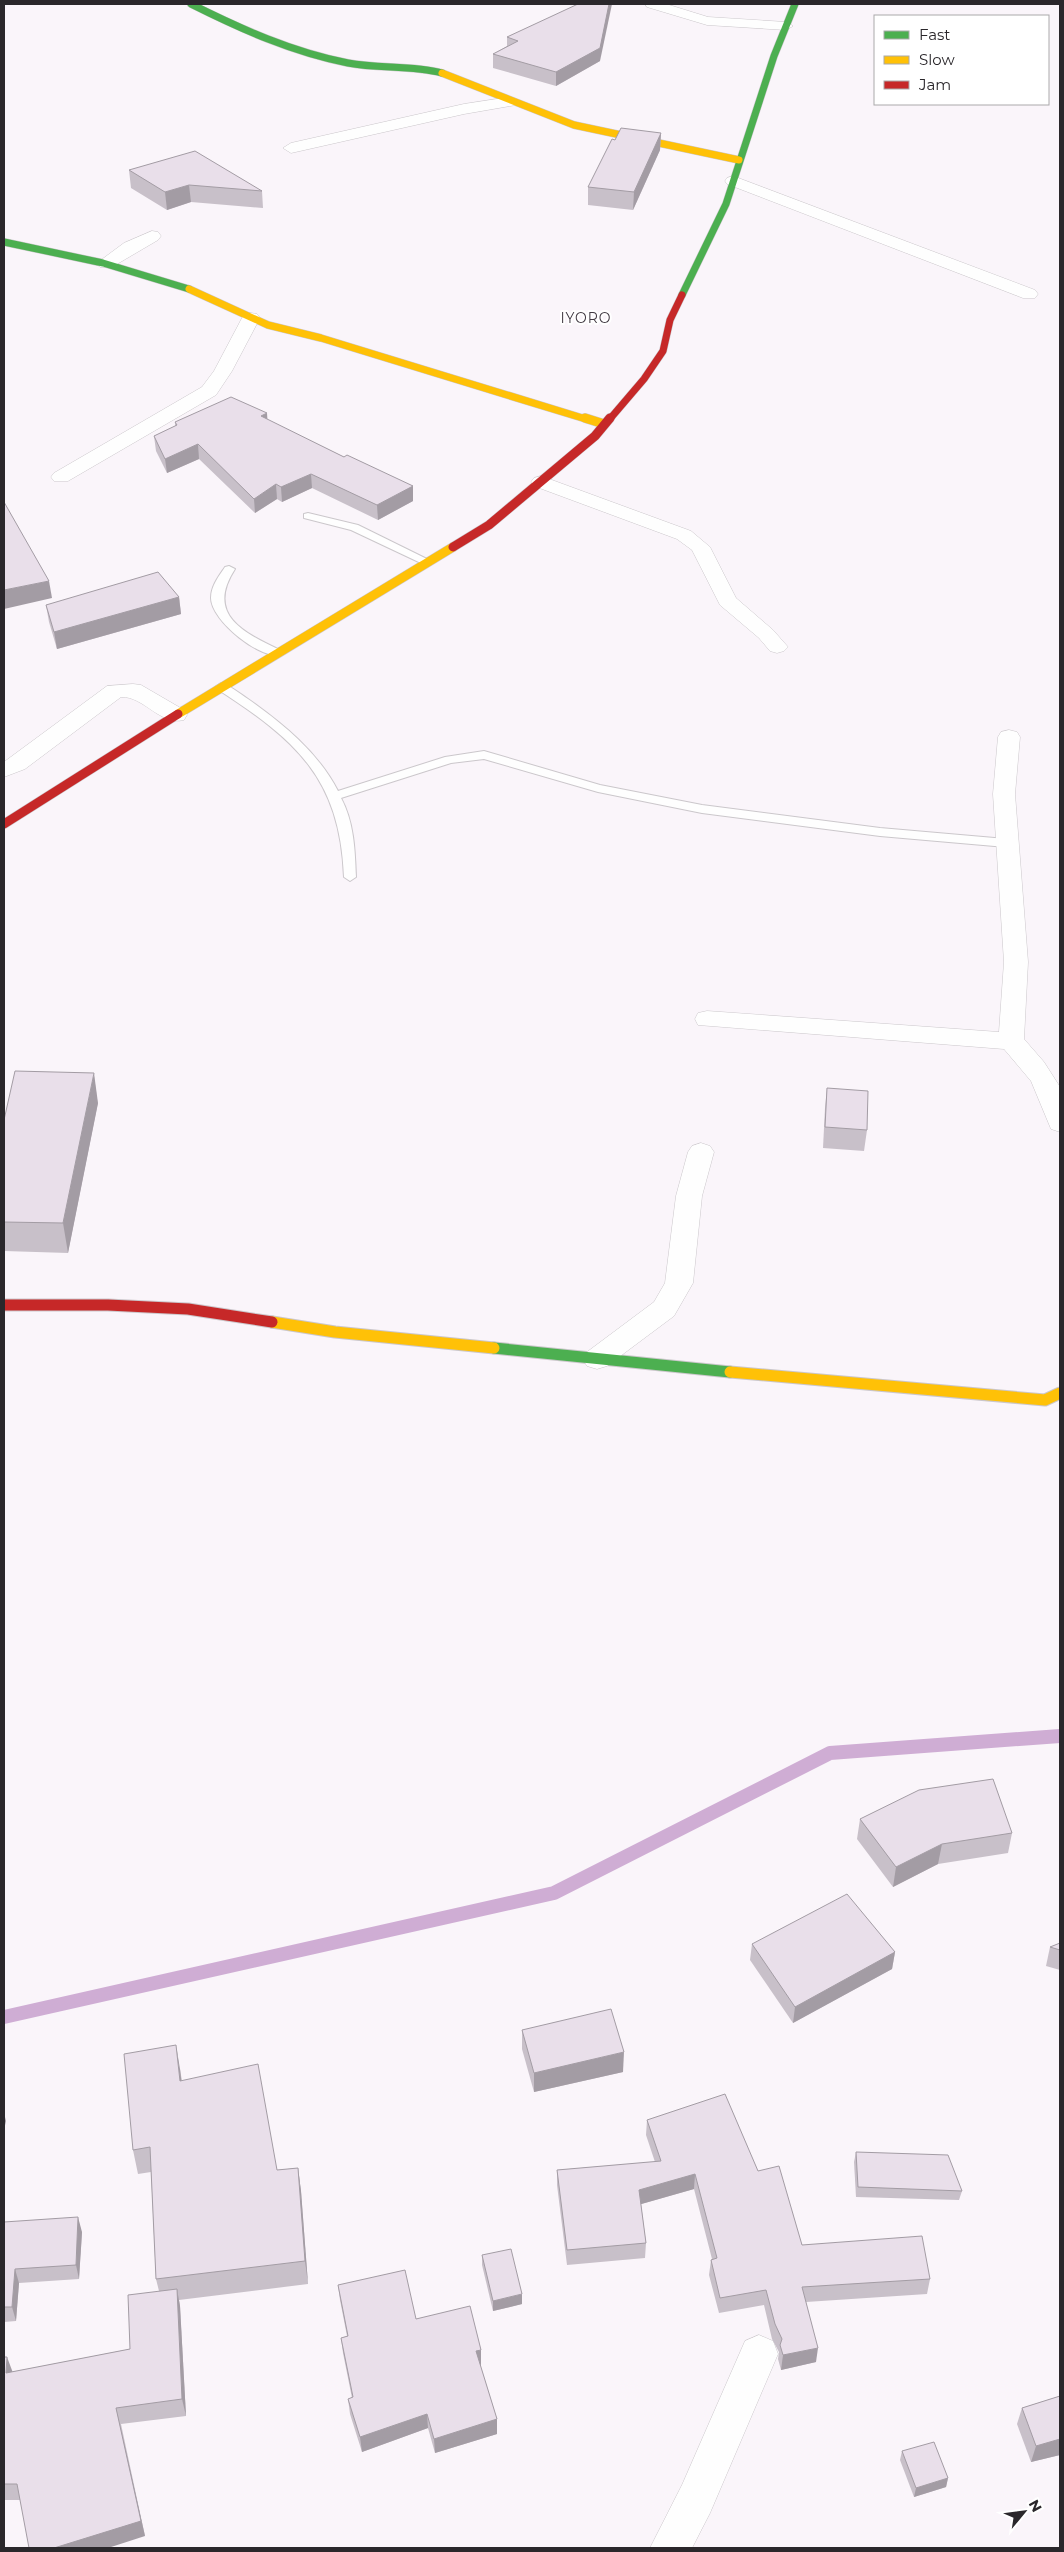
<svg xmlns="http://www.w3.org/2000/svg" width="1064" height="2552" viewBox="0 0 1064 2552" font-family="Montserrat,sans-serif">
<rect width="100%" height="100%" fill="#faf5fa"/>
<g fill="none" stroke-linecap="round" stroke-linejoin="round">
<polyline stroke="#cfadd4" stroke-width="14" points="4,2017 554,1893 830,1753 1060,1736"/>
<g stroke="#cbc7cb" stroke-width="2">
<g id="lane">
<polygon points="308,513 358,525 433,562 431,564 423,564 351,530 304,518 304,514"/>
<path d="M229,566L235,569C205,615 244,633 282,651V655C262,661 211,621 211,598C211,586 219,576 225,567Z"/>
<path d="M221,683C231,686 240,694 248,699C283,724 318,752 338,791L445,757L484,751L600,785L702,805L880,828L1006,839L1012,843L1006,847L880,836L702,813L598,792L484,759L451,763L341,798C354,822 355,850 356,877L350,881L344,877C340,778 296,740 217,689L215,687Z"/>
</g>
</g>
<g stroke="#cbc7cb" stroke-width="1">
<g id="street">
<polygon points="645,4 666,4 708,17 786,22 793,26 786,30 707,25 647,7"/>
<polygon points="510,97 516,99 518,102 516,105 464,114 291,153 283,148 291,143 464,104"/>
<polygon points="733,176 1035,290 1038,294 1035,298 1023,298 727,184 725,181 727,178"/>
<polygon points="152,231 158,232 161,236 158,240 112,267 100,267 97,263 124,243"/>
<polygon points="251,313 257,314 260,318 232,371 216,395 68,481 54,481 51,477 54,473 202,387 214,371 242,318 245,314"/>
<polygon points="541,476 691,531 710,547 736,598 773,630 788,647 784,651 777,653 770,651 759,638 720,605 692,550 677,539 534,486 531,482 534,478"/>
<path d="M133,684L141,685L184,710L187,715L184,720C160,726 144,696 121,697L25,769L4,777V762L107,686Z"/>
<polygon points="1009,730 1017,732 1020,737 1015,794 1028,962 1024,1039 1044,1062 1060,1087 1060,1132 1051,1129 1031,1081 1004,1049 698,1025 695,1019 698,1013 707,1011 999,1032 1004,962 993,794 998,737 1001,732"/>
<polygon points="701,1143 710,1146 714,1152 702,1196 693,1283 674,1316 607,1366 597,1369 587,1366 583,1359 587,1352 654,1302 665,1283 676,1196 688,1152 692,1146"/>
<polygon points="759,2335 773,2341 778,2354 710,2513 692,2548 650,2548 682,2485 745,2341"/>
</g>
</g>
<g stroke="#cbc7cb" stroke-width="8">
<g id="fast-far1">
<path d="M191,4C241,29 292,52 348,63C379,69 411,65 442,73"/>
<polyline points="4,242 103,263 189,289"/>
<polyline points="682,295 726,204 774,56 795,4"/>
</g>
</g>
<g stroke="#cbc7cb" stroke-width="13">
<polyline id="fast" points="494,1348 730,1372"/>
</g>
<g stroke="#cbc7cb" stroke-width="8">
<g id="slow-far2">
<polyline points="442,73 574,125 739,160"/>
<polyline points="189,289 268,325 321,338 589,420"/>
</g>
</g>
<g stroke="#cbc7cb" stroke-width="10">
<g id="slow-far1">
<polyline points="585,418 604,424"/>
<polyline points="178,714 453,547"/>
</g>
</g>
<g stroke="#cbc7cb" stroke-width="13">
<g id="slow">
<polyline points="272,1322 335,1332 494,1348"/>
<polyline points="730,1372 1045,1400 1060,1393"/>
</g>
</g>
<g stroke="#cbc7cb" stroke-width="8">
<polyline id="jam-far2" points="609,420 644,379 663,351 670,320 682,295"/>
</g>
<g stroke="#cbc7cb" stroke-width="10">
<g id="jam-far1">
<polyline points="453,547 489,525 595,436 610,418"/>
<polyline points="4,824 178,714"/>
</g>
</g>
<g stroke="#cbc7cb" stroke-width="13">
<polyline id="jam" points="4,1305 108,1305 188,1309 272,1322"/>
</g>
<use href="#lane" fill="#fefefe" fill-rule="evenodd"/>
<use href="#street" fill="#fefefe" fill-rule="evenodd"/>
<use href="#fast-far1" stroke="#4caf50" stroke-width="7"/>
<use href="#fast" stroke="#4caf50" stroke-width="11"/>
<use href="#slow-far2" stroke="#ffc107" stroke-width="7"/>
<use href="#slow-far1" stroke="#ffc107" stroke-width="9"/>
<use href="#slow" stroke="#ffc107" stroke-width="11"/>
<use href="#jam-far2" stroke="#c62828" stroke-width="7"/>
<use href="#jam-far1" stroke="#c62828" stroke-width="9"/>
<use href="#jam" stroke="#c62828" stroke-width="11"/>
</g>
<g fill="#c8c0c9">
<polygon points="507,37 600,61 556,86 493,68 493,54 507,46"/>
<polygon points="661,133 660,150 633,210 588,205 588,187 615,140"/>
<polygon points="129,170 262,191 263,208 191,202 167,210 131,188"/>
<polygon points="267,413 267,420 344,457 413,486 413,501 378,520 312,488 282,502 277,499 255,513 199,459 167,473 156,451 154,436 175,426 175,422"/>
<polygon points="179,597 181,614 57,649 49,622 46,605"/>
<polygon points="827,1088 867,1130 864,1151 823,1148 825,1108"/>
<polygon points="98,1103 68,1253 4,1251 4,1120"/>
<polygon points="860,1819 1012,1833 1008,1853 938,1864 893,1887 857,1839"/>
<polygon points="1060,1943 1060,1970 1046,1966 1050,1947"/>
<polygon points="752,1944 895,1952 892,1969 793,2023 750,1960"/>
<polygon points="522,2030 623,2072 534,2092 522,2049"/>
<polygon points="180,2069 182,2081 277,2170 298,2168 301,2191 308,2284 179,2300 180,2306 186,2416 121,2424 145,2536 20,2500 4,2500 4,2357 12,2372 130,2349 159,2291 156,2279 151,2172 138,2174 133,2150"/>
<polygon points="647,2120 758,2171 802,2245 930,2279 927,2294 806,2302 816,2362 781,2370 778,2359 779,2352 772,2339 764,2305 719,2313 709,2275 711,2260 712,2259 694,2189 641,2204 646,2243 645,2258 567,2265 557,2185 557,2170 655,2162 646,2135"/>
<polygon points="856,2152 962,2191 959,2200 856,2197 854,2162"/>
<polygon points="4,2222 82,2232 79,2279 19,2283 16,2321 4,2322"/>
<polygon points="482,2255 522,2304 493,2311 482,2265"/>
<polygon points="338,2285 416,2319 481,2350 481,2365 480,2365 497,2419 497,2434 435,2453 428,2428 362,2452 350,2414 348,2399 352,2398 343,2353 341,2338 347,2336 340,2300"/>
<polygon points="1060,2396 1060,2455 1031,2462 1017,2424 1022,2408"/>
<polygon points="902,2451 948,2478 946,2487 914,2497 900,2460"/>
</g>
<g fill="#a39ca4">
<polygon points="609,4 612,4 600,61 556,86 556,72"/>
<polygon points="661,133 660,150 633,210 634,192"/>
<polygon points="189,185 191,202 167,210 165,192"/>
<polygon points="267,413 268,428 261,416"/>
<polygon points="198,444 199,459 167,473 165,459"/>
<polygon points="311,474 312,488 282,502 281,487"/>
<polygon points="276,484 277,499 255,513 254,499"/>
<polygon points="413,486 413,501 378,520 377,505"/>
<polygon points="49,581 52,598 4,609 4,590"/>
<polygon points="179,597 181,614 57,649 54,632"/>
<polygon points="94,1073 98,1103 68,1253 63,1223"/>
<polygon points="942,1844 938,1864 893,1887 896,1867"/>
<polygon points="895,1952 892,1969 793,2023 795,2007"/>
<polygon points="176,2045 180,2069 184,2105 180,2081"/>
<polygon points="624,2052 623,2072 534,2092 534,2073"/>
<polygon points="4,2113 6,2121 4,2130"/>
<polygon points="298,2168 301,2191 308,2284 305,2261"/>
<polygon points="695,2174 694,2189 638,2205 639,2190"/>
<polygon points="78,2217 82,2232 79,2279 76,2265"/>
<polygon points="15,2269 19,2283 16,2321 12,2307"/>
<polygon points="177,2289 180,2306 186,2416 182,2399"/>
<polygon points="522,2294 522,2304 493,2311 493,2301"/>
<polygon points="818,2348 816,2362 781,2370 783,2355"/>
<polygon points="481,2350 481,2365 477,2366 476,2351"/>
<polygon points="7,2357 13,2373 6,2373"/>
<polygon points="116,2408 145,2536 108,2548 54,2548"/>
<polygon points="427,2414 428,2428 362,2452 360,2437"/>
<polygon points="497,2419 497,2434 435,2453 434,2439"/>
<polygon points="1060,2439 1060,2455 1031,2462 1036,2446"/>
<polygon points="948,2478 946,2487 914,2497 916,2488"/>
</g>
<g fill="#e9dfea" stroke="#a39ca4">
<polygon points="578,4 609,4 600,48 556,72 493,54 518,41 507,37"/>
<polygon points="621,128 661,133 634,192 588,187 612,139 615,140"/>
<polygon points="195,151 262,191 189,185 165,192 129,170"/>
<polygon points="231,397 267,413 261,416 344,457 347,455 413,486 377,505 311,474 281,487 276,484 254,499 198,444 165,459 154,436 177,425 175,422"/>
<polygon points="4,502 49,581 4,590"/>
<polygon points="158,572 179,597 54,632 46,605"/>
<polygon points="15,1071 94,1073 63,1223 4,1222 4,1120"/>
<polygon points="827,1088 868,1091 867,1130 825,1127"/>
<polygon points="993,1779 1012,1833 942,1844 896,1867 860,1819 919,1790"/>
<polygon points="847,1894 895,1952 795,2007 752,1944"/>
<polygon points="1060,1943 1060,1950 1050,1947"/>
<polygon points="611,2009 624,2052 534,2073 522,2030"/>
<polygon points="176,2045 180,2081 258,2064 277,2170 298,2168 305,2261 156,2279 150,2147 133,2150 124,2054"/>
<polygon points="725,2094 758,2171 779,2166 802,2245 922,2236 930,2279 802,2287 818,2348 783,2355 780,2345 782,2339 775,2324 766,2290 720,2298 711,2260 717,2258 695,2174 639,2190 646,2243 567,2250 557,2170 661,2161 647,2120"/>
<polygon points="856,2152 948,2155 962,2191 858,2187"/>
<polygon points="78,2217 76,2265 15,2269 12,2307 4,2307 4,2222"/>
<polygon points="511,2249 522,2294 493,2301 482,2255"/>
<polygon points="405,2270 416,2319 470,2306 481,2350 476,2351 497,2419 434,2439 427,2414 360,2437 348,2399 353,2397 341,2338 348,2336 338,2285"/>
<polygon points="177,2289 182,2399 116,2408 141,2521 54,2548 29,2548 17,2484 4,2484 4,2357 7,2357 6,2373 130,2349 128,2295"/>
<polygon points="1060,2396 1060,2439 1036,2446 1022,2408"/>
<polygon points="934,2442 948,2478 916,2488 902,2451"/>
</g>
<g text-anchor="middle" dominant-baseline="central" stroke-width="4" stroke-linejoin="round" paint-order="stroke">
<g font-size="14" letter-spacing="1" fill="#413a42" stroke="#fff">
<text x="586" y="318">IYORO</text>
</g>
</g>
<rect width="1064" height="2552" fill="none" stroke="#2a272b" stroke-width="10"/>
<rect x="874" y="15" width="175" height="90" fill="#ffffff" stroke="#aaa9aa"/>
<rect x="884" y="31" width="25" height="8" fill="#4caf50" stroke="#aaa9aa"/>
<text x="919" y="40" font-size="15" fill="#2a272b">Fast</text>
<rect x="884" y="56" width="25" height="8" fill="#ffc107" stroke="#aaa9aa"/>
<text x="919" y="65" font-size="15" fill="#2a272b">Slow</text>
<rect x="884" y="81" width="25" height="8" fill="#c62828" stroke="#aaa9aa"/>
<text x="919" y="90" font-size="15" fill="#2a272b">Jam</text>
<g transform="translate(1024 2512) rotate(61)" stroke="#ffffff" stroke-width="4" paint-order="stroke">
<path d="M0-4L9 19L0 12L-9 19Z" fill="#2a272b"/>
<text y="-8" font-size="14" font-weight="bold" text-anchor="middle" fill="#2a272b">N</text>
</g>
</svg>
